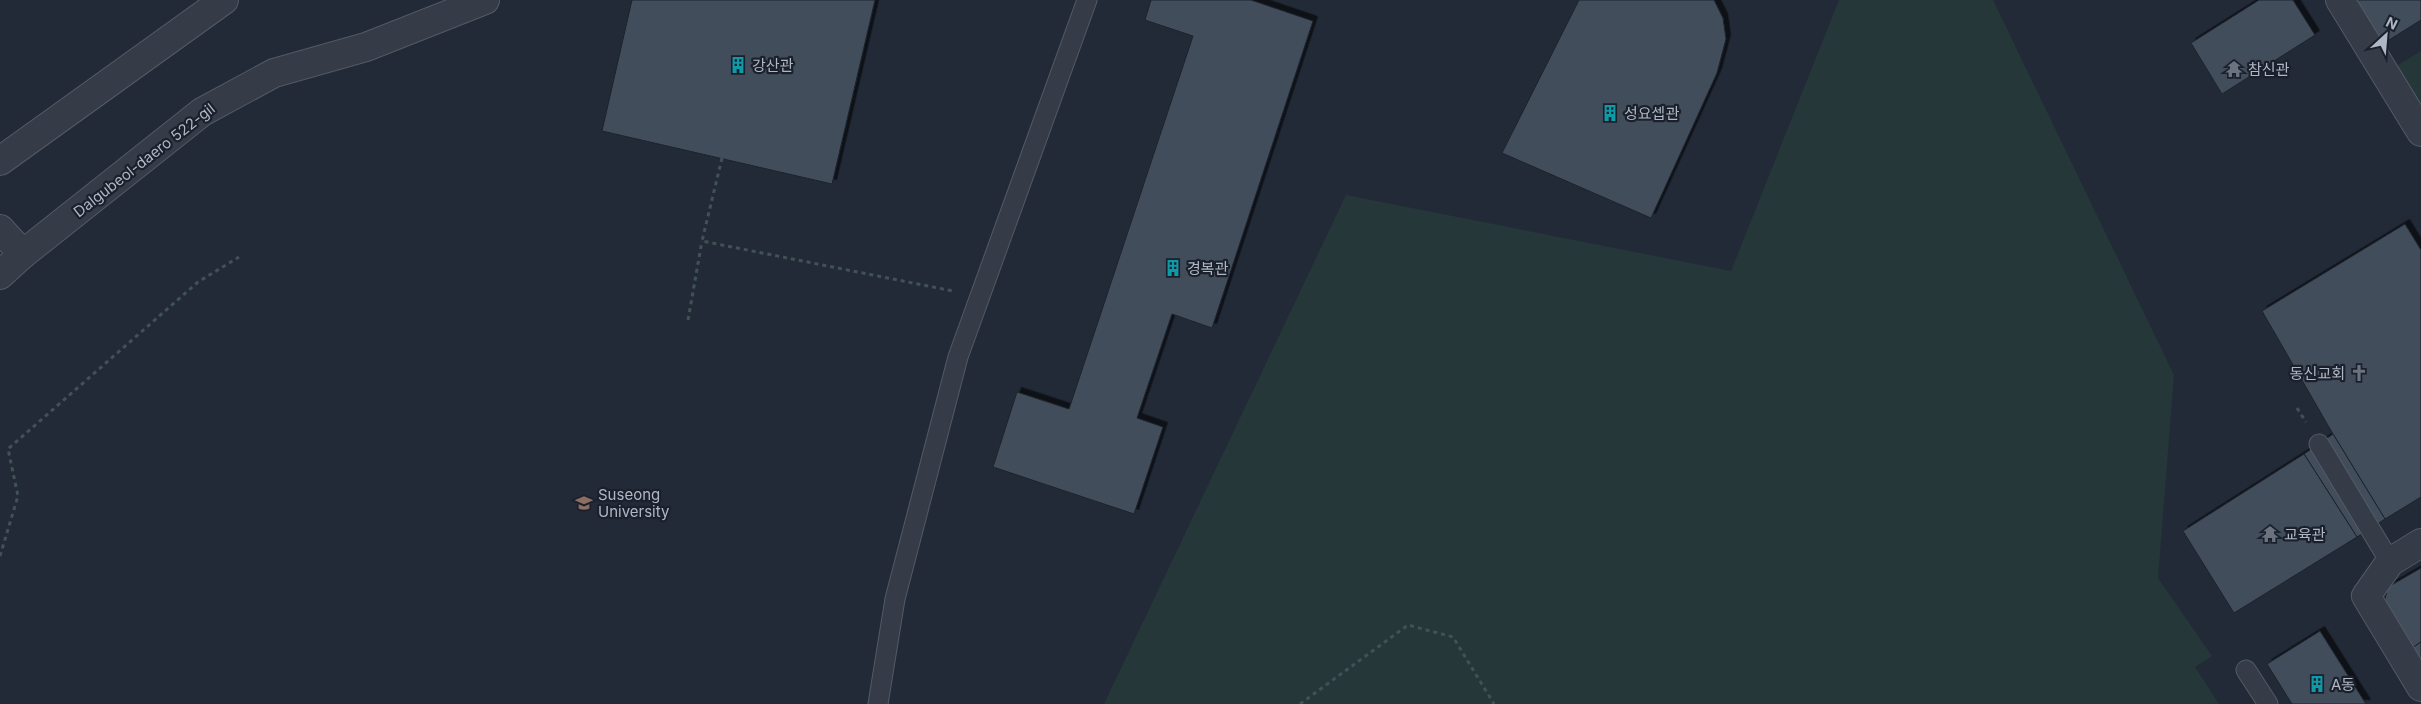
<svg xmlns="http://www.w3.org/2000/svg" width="2421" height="704" viewBox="0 0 2421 704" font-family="Inter,'Noto Sans KR',sans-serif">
<defs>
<filter id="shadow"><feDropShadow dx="4.5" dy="-4.5" stdDeviation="0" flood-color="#0009"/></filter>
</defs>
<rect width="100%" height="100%" fill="#222a37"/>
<g fill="#253739">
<polygon points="1839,0 1993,0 2174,375 2158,578 2212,656 2195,667 2219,704 1104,704 1346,195 1731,271"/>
<polygon points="2421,51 2421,114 2393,68"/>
</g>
<g fill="#434d5c" stroke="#1d232e" filter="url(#shadow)">
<polygon points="632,0 875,0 832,184 602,131"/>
<polygon points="1151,0 1251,0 1313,21 1212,328 1172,314 1137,418 1163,427 1134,514 993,467 1017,392 1069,409 1193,36 1145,20"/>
<polygon points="1579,0 1714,0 1723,18 1726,39 1717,73 1651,218 1502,153"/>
<polygon points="2259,0 2293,0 2315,35 2222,94 2191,43"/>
<polygon points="2355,0 2421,0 2421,20 2381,45"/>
<polygon points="2405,224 2421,250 2421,497 2385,519 2333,434 2262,311"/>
<polygon points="2333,434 2385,519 2357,537 2304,454"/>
<polygon points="2304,454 2357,537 2234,613 2183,531"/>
<polygon points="2421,568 2421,642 2409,650 2383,607 2388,587"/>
<polygon points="2320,631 2366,704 2292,704 2267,664"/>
<polygon points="2421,642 2421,671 2409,650"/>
</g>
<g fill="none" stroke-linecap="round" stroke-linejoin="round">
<g stroke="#535a65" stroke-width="21">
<g id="service">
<polyline points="2319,444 2390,562"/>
<polyline points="2246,670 2268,704"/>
<polyline points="878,704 895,599 958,357 1087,0"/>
</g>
</g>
<g stroke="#535a65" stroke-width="30">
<g id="minor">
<polyline points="2340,0 2421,132"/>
<polyline points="0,161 224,0"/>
<polyline points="0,229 23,254 0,275"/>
<polyline points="23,254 202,112 274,73 366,47 485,0"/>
<polyline points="2421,543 2390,562 2366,596 2421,687"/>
</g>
</g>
<g stroke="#415256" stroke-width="3" stroke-dasharray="4 4" stroke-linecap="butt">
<polyline points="722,158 702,241 953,291"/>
<polyline points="688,320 702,241"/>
<polyline points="2297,408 2306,422"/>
<polyline points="0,556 18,496 8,449 198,282 239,257"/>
<polyline points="1300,704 1408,625 1453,637 1494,704"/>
</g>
<use href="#service" stroke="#353c48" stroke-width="19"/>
<use href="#minor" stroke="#353c48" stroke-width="28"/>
</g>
<defs>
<g id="building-bare" transform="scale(1.35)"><path d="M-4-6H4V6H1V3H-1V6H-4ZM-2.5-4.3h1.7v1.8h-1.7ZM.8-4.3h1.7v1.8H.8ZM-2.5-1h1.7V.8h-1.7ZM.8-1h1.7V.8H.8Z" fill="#0f9aa8" stroke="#1b212c" stroke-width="2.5" paint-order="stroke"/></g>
<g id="temple-bare" transform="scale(1.35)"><path d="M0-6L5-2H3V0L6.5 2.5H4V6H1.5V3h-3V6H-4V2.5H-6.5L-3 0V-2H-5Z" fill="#6b7280" stroke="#1b212c" stroke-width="2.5" paint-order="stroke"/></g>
<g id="church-bare" transform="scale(1.35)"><path d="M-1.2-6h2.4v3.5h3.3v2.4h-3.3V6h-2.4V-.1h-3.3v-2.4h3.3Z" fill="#6b7280" stroke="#1b212c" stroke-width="2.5" paint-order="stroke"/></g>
<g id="university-bare" transform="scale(1.35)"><path d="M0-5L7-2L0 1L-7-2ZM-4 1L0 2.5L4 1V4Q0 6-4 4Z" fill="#8d6e63" stroke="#1b212c" stroke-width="2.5" paint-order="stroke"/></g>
</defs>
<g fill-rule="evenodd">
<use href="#building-bare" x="738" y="65"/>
<use href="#temple-bare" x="2234" y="69"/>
<use href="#building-bare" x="1610" y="113"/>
<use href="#building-bare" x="1173" y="268"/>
<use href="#church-bare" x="2359" y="373"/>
<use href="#university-bare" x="584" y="503"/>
<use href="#temple-bare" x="2270" y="534"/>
<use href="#building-bare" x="2317" y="684"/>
</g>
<g text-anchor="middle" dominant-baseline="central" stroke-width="4.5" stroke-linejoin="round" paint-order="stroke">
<g font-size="15" fill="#b0b7c4" stroke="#1b212c" text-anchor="start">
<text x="752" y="65">강산관</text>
<text x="2248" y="69">참신관</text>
<text x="1624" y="113">성요셉관</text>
<text x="1187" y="268">경복관</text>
<text x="2345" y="373" text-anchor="end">동신교회</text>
<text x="598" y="494">Suseong<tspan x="598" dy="17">University</tspan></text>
<text x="2284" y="534">교육관</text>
<text x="2331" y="684">A동</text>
</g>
<g font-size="15" fill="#b0b7c4" stroke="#1b212c">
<text transform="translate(144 160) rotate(-38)">Dalgubeol-daero 522-gil</text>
</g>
</g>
<g transform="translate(2386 35) rotate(26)" stroke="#1b212c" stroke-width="4" paint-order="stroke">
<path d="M0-4L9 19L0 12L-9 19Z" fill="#b0b7c4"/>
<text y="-8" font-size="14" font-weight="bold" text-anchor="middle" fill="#b0b7c4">N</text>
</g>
</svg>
